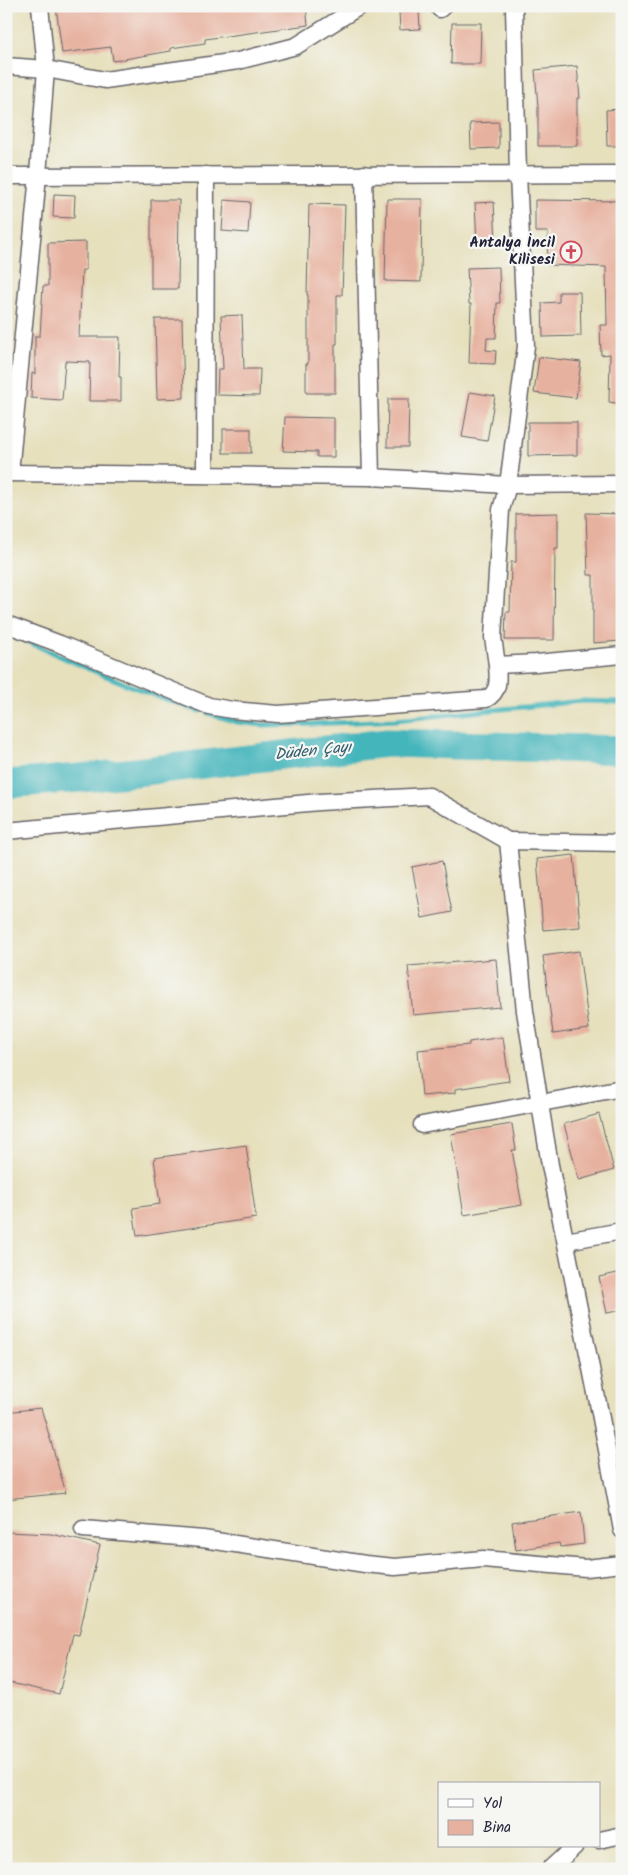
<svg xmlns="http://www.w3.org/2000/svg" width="628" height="1875" viewBox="0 0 628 1875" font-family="Kalam,sans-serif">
<rect width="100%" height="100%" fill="#f6f6f2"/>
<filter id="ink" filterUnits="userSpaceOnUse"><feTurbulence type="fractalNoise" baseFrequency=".02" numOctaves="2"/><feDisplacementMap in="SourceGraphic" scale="10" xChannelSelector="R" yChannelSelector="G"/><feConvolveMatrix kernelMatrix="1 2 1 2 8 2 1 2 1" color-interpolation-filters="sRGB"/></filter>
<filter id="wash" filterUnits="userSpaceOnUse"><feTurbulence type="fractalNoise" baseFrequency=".0096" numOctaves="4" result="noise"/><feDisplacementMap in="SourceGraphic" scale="20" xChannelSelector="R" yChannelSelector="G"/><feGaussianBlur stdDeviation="1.12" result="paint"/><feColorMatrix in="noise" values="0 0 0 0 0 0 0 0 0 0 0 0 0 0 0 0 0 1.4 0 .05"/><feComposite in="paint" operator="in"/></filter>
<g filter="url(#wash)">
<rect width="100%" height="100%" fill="#e6e0bd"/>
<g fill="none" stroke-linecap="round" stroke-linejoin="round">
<g stroke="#45b5bc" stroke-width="5">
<path d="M9,633C72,662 135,690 200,711"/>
<polyline points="208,713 237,722 263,725 313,724 396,720 581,701 622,702"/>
</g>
<polyline stroke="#45b5bc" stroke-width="29" points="6,784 92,777 387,743 622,750"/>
</g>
<g id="blocks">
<g fill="#e7b19f">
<polygon points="56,6 306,6 308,25 205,39 205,43 171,48 171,51 113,61 111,47 62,53"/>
<polygon points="419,11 420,29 400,30 399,12"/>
<polygon points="452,23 481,23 480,64 451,64"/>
<polygon points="577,66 580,98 577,98 577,146 538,146 538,107 535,70"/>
<polygon points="622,109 622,146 607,146 606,110"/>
<polygon points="499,122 499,148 471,149 470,123"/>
<polygon points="54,194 75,195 74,218 53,217"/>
<polygon points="387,199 422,199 421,282 385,281"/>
<polygon points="151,200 179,200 178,289 151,289"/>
<polygon points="224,200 250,202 248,233 222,231"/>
<polygon points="535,200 622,201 622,404 609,402 610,354 601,355 600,325 607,325 606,267 547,265 548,232 535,232"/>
<polygon points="494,202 496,243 477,244 475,203"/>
<polygon points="309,204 345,205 342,295 337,295 337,344 335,344 335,393 306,393 306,364 308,364 308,295 307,295"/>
<polygon points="86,242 86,270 82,270 79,337 120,337 119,377 121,377 121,401 89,401 90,362 65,361 62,400 31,398 32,373 35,374 35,336 40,336 43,286 48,286 48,243"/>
<polygon points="499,267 500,303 497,303 496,338 487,338 486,350 496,351 495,364 469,363 471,304 469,304 467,268"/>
<polygon points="559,292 580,292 581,336 543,337 542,303 559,302"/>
<polygon points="242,315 244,369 260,369 259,396 217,395 218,369 223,369 221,316"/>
<polygon points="155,319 182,319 184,398 157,399"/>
<polygon points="539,357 581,362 576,398 534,393"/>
<polygon points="470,392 495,396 487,441 462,437"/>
<polygon points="388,399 409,399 408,447 387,447"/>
<polygon points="285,417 334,418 334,457 317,457 317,452 283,451"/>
<polygon points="528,422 577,422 577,455 528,456"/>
<rect x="223" y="429" width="28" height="24"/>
<polygon points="558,513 558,548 555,548 554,640 505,640 506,612 510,612 511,562 516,562 516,514"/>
<polygon points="586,513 622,514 622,641 593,643 593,575 588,575"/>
<polygon points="574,855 580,927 543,930 537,859"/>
<polygon points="442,861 452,912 422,918 412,867"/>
<polygon points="579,951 589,1029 553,1034 543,956"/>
<polygon points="496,959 500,1007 413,1015 408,966"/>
<polygon points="503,1037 509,1081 455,1089 455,1093 422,1096 418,1050 469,1045 469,1042"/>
<polygon points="599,1114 614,1170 579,1180 564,1124"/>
<polygon points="512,1124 516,1150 512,1150 522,1205 464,1215 451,1134"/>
<polygon points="246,1145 256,1218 137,1236 133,1208 160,1204 154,1158"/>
<polygon points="622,1272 622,1310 607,1313 599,1277"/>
<polygon points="41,1408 66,1493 6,1499 6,1412"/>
<polygon points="581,1512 584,1544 560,1547 559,1543 516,1550 512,1522"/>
<polygon points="6,1532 51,1534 100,1545 79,1635 73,1634 59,1694 6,1682"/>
</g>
</g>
</g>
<g filter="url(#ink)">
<use href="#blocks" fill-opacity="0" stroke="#676468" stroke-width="1"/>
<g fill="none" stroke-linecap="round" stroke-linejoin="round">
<g stroke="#676468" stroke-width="19">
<g id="minor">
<polyline points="514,6 518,174 526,346 508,485 501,510 493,637 497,665 536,663 622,655"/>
<polyline points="440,9 443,6"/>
<polyline points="6,66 46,69 105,80 238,61 296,46 360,6"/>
<polyline points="364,174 371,477"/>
<polyline points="6,176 622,174"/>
<polyline points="6,473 371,477 508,485 622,484"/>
<polyline points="10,473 38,175 46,69 40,6"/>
<polyline points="205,474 206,175"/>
<path d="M6,624L60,644L209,706L232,710L278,714L486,699C500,692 498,679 497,665"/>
<polyline points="6,831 319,802 429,796 508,841"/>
<polyline points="622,843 508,841 525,1011 540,1104 550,1165 600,1413 622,1530"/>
<polyline points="422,1125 622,1088"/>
<polyline points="566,1241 622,1231"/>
<polyline points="83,1529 203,1539 365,1564 395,1567 483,1559 586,1568 622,1564"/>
<polyline points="599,1840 622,1835"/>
<polyline points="550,1869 575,1846"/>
</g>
</g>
<use href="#minor" stroke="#fff" stroke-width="16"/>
</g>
</g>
<defs>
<g id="church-ring" transform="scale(1.125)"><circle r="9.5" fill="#f6f6f2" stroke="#d1495b" stroke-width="1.5"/><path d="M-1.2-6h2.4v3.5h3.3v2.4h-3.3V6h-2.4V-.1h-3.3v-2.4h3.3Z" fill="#d1495b"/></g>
</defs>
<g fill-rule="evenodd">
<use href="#church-ring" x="571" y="252"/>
</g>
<g text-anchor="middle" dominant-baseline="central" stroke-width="4.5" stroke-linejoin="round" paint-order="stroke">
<g font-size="15" font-weight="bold" fill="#22223b" stroke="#f6f6f2" text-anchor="end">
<text x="555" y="243">Antalya İncil<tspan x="555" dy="17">Kilisesi</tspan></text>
</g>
<g font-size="16" font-style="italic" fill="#305d6f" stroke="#f6f6f2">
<text transform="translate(313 751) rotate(-6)">Düden Çayı</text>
</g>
</g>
<rect width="628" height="1875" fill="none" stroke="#f6f6f2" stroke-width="25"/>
<rect x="438" y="1782" width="162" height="65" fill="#f6f6f2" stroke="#a1a1a9"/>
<rect x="448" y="1799" width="25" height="8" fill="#ffffff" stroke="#a1a1a9"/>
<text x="483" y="1808" font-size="15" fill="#22223b">Yol</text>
<rect x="448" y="1820" width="25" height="15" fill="#e7b19f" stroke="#a1a1a9"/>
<text x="483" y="1832" font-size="15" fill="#22223b">Bina</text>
</svg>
